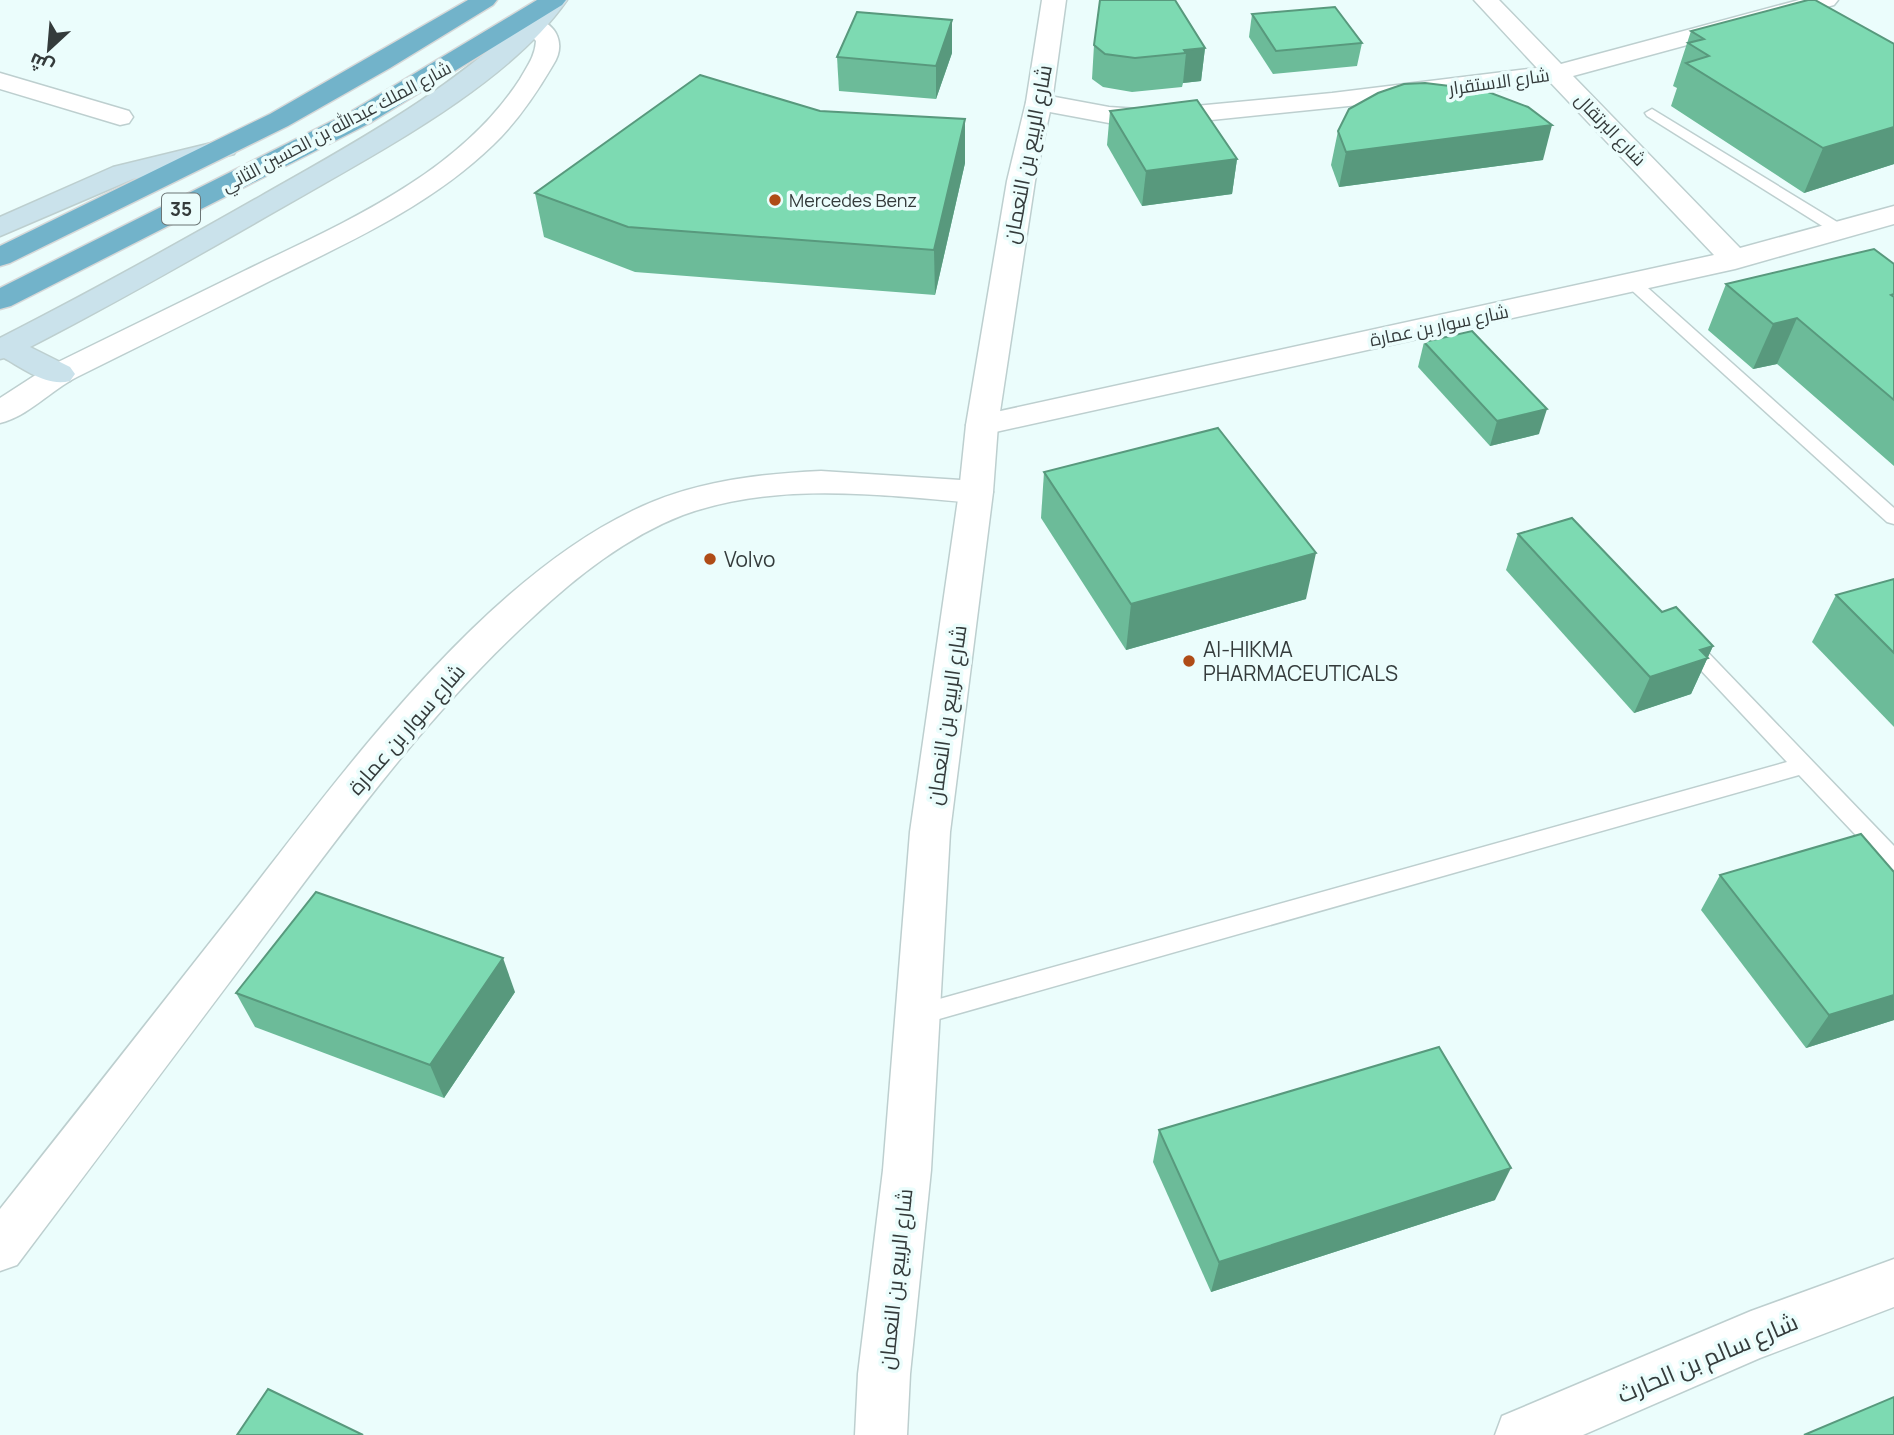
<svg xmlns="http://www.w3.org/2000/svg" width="1894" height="1435" viewBox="0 0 1894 1435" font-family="Manrope,Cairo,sans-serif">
<rect width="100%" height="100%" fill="#ebfdfc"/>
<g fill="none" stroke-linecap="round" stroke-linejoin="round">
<g stroke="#bdcfcf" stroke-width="3">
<g id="service">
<polygon points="1652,109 1847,228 1849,231 1841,236 1835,234 1647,116 1645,113"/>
<polygon points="1633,278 1639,280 1894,508 1894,524 1887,522 1627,286 1625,283"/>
<polygon points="1688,637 1695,639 1894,846 1894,870 1886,867 1799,775 918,1025 909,1022 906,1015 909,1008 918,1005 1787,762 1681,649 1678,644 1681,639"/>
</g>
</g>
<g stroke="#bdcfcf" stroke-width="3">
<g id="minor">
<polygon points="1474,0 1499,0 1561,64 1799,0 1838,0 1834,5 1573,76 1740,248 1894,206 1894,224 1735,269 982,435 970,432 966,425 970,418 982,415 1714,255 1550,82 1486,92 1153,126 1109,123 1039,110 1030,108 1026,102 1030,96 1039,94 1109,107 1153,110 1332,93 1537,68"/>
<path d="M534,18C558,24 566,45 553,65C536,94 517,122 493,145C430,206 349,242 272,280C207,313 142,345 77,377C51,390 29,416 0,423V398L48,367C113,335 179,303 244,271C343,223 458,175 520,79C528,65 535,56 536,41L522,25L525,20Z"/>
<polygon points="0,73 129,111 133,117 129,123 120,125 0,89"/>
<path d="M821,471L976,481L988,484L993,492L988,500L976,503C879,495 777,481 683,515C626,537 576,577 532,618C427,714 343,831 258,944C178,1051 98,1158 17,1265L0,1271V1209C82,1106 163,1002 245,898C346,768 481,584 632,511C691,482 756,474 821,471Z"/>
</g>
</g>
<g stroke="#bdcfcf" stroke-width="3">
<g id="tertiary">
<polygon points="1042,0 1066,0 1052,102 1035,181 998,425 993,492 950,832 931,1170 910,1374 907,1435 855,1435 858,1374 883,1170 910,832 959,492 966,425 1007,181 1026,102"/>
<polygon points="1894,1259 1894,1307 1760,1358 1583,1435 1495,1435 1502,1416 1751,1311"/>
</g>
</g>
<g stroke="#bdcfcf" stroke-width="3">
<g id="secondary">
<path d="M542,0H567C509,84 378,152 290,203C204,252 118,302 30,347L70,367L75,374L70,381C47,387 24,369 4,358L0,359V338C88,293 175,245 261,196C361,139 462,85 542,0Z"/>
<polygon points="224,140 234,142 238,148 234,154 133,179 0,236 0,217 113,167"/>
</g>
</g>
<g stroke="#d6d8d8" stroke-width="3">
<g id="trunk">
<polygon points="468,0 497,0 493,5 390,68 288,126 10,263 0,266 0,246 270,114"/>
<polygon points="537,0 566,0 562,5 370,123 11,306 0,309 0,288 352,111"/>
</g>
</g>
<use href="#service" fill="#fff" fill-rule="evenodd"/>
<use href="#minor" fill="#fff" fill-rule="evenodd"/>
<use href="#tertiary" fill="#fff" fill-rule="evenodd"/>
<use href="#secondary" fill="#cae2eb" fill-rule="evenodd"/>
<use href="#trunk" fill="#72b3ca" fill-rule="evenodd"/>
</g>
<g fill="#6cbb99">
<polygon points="1252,14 1362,43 1357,66 1273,74 1249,37"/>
<polygon points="1691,31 1894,44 1894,164 1804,193 1671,106 1677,88 1673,86"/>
<polygon points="1094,45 1205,48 1201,81 1183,83 1182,87 1132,92 1103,87 1092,79"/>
<polygon points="952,53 936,99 839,91 837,57"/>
<polygon points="1110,111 1237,159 1232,194 1142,206 1107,145"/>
<polygon points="1338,131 1543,160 1339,187 1331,165"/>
<polygon points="965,163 935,295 635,272 544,237 535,193"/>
<polygon points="1894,264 1894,466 1777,364 1753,369 1708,330 1726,284"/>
<polygon points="1424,342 1539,434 1490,446 1418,367"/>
<polygon points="1044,472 1306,599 1126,650 1041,518"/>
<polygon points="1518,534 1662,612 1713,646 1691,694 1634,713 1506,570"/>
<polygon points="1894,579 1894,727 1812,642 1836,595"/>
<polygon points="1894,872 1894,1020 1806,1048 1701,910 1720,875"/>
<polygon points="515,992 444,1098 255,1027 236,993"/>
<polygon points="1159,1130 1495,1200 1211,1292 1153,1162"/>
</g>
<g fill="#58997d">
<polygon points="952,20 952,53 936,99 936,66"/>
<polygon points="1205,48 1201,81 1183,83 1186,53 1184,50"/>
<polygon points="965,119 965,163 935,295 934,250"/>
<polygon points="1552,125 1543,160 1339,187 1346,152"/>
<polygon points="1894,127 1894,164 1804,193 1823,148"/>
<polygon points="1237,159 1232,194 1142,206 1146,171"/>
<polygon points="1797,318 1777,364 1753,369 1773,324"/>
<polygon points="1547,409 1539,434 1490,446 1497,421"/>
<polygon points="1316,553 1306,599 1126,650 1131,604"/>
<polygon points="1713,646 1691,694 1634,713 1650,677 1700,650"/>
<polygon points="503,958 515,992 444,1098 430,1065"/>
<polygon points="1894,995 1894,1020 1806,1048 1829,1015"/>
<polygon points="1511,1168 1495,1200 1211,1292 1219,1262"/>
</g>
<g fill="#7ddab2" stroke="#58997d" stroke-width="2">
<polygon points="1100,0 1175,0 1205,48 1184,50 1186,53 1135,58 1105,54 1094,45"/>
<polygon points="1808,0 1815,0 1894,44 1894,127 1823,148 1686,63 1709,56 1688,43 1704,39 1691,31"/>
<polygon points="1335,7 1362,43 1276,51 1252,14"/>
<polygon points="857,12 952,20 936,66 837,57"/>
<polygon points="700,75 820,111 965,119 934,250 628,227 535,193"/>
<polygon points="1425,83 1483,90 1528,107 1552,125 1346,152 1338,131 1349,109 1378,93 1404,84"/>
<polygon points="1197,100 1237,159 1146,171 1110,111"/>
<polygon points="1874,249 1894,264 1894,294 1891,295 1894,297 1894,400 1797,318 1773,324 1726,284"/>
<polygon points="1472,331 1547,409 1497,421 1424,342"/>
<polygon points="1218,428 1316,553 1131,604 1044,472"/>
<polygon points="1572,518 1662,612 1676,607 1713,646 1700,650 1708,658 1650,677 1518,534"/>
<polygon points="1894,579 1894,653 1836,595"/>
<polygon points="1861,834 1894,872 1894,995 1829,1015 1720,875"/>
<polygon points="316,892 503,958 430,1065 236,993"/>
<polygon points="1439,1047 1511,1168 1219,1262 1159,1130"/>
<polygon points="268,1389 363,1435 237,1435"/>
<polygon points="1894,1397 1894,1435 1804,1435"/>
</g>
<g fill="#af4c17" stroke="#ebfdfc" stroke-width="2.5">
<circle cx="775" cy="200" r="7"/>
<circle cx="710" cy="559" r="7"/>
<circle cx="1189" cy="661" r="7"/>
</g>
<g text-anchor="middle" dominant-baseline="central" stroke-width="7" stroke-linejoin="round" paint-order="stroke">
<g font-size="18" fill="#343b3b" stroke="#ebfdfc">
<text transform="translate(1499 81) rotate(-8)">شارع الاستقرار</text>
<text transform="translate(336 126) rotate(-28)">شارع الملك عبدالله بن الحسين الثاني</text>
<text transform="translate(1611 129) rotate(46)">شارع البرتقال</text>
<text transform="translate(1439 325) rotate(-12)">شارع سوار بن عمارة</text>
</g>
<g font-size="18" fill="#343b3b" stroke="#ebfdfc" text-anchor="start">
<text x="789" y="200">Mercedes Benz</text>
</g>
<rect fill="#ebfdfc" stroke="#6b7575" stroke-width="2" x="162" y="193.5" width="38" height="31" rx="5"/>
<g font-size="19" font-weight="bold" fill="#343b3b">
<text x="181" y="209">35</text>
</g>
<g font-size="21" fill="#343b3b" stroke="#ebfdfc">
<text transform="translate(1027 154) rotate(-79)">شارع الربيع بن النعمان</text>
<text transform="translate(946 715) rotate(-82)">شارع الربيع بن النعمان</text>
<text transform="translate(406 729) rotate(-49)">شارع سوار بن عمارة</text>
<text transform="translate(895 1279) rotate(-84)">شارع الربيع بن النعمان</text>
</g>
<g font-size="21" fill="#343b3b" stroke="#ebfdfc" text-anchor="start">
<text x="724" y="559">Volvo</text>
<text x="1203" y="649">Al-HIKMA<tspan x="1203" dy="24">PHARMACEUTICALS</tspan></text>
</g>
<g font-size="24" fill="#343b3b" stroke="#ebfdfc">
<text transform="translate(1707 1357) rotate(-23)">شارع سالم بن الحارث</text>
</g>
</g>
<g transform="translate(49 49) rotate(206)" stroke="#ebfdfc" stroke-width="5" paint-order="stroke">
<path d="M0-5L12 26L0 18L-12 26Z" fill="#343b3b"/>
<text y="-10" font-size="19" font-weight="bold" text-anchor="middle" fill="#343b3b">ش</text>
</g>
</svg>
